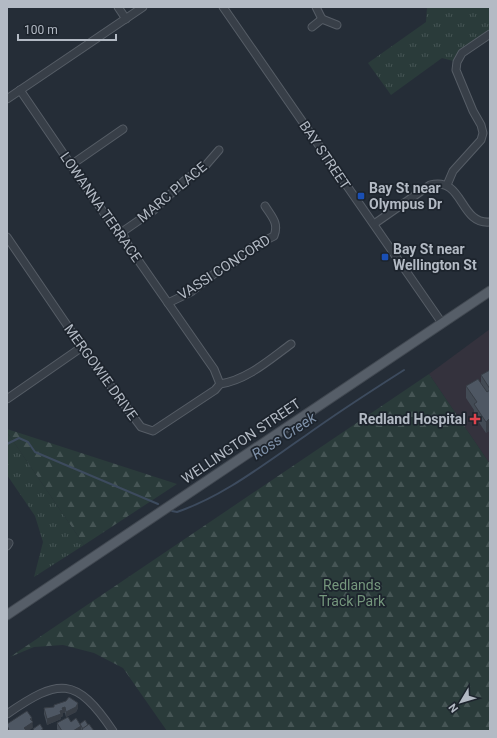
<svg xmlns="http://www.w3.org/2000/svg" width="497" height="738" viewBox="0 0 497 738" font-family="Roboto,sans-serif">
<defs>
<pattern id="forest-firs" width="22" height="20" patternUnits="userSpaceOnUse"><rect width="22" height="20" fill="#2a3b3a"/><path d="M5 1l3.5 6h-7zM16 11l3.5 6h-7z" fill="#465555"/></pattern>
<pattern id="park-tufts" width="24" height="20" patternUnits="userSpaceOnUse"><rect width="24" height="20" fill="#2a3b3a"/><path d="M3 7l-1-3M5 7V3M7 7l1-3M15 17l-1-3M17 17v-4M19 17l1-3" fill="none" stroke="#465555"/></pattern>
</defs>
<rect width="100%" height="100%" fill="#252d37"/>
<polygon fill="#34323d" points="490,329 490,464 429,374"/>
<g fill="url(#forest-firs)">
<polygon points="429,374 490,464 490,731 167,731 123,668 94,653 63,645 34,647 10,657"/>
<polygon points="7,429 177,484 84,545 7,432"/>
</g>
<g fill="url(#park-tufts)">
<polygon points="427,7 490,7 490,29 461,49 453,61 442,58 391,95 368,63 426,22"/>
<polygon points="7,432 84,545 34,577 43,542 35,516 7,475"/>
</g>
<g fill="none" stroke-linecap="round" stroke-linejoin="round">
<g stroke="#3d4b5e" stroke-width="2">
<polyline points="7,444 19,438 28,442 35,452 158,504"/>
<path d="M172,511L177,512C224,496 264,464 305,436C337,413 371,391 404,370"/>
</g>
<g stroke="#565d66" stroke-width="9">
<g id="minor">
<polyline points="118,7 126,19"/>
<polyline points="223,7 442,323"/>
<polyline points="316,7 322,19"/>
<polyline points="312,27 322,19 337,25"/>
<polyline points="20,90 106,216 122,232 129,247 214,369 220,384"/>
<polyline points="7,99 143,7"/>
<polyline points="71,165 123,129"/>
<polyline points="447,185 453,171 481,140 483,133 481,125 473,111 456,70 457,62 462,53 490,34"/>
<path d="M374,224L430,185C464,176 459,225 490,222"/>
<polyline points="122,232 154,210 184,181 206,165 219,150"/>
<polyline points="7,237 82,347 141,427 153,431 215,390 220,384"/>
<path d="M168,303L191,292L219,270L233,263L252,247L274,236C279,223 272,217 265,206"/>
<path d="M220,384C247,380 269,360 291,344"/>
<polyline points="7,399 82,347"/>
<polyline points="7,546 9,543"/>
<path d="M7,714C59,678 76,676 113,731"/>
</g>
</g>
<g stroke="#414851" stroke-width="11">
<polyline id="major" points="7,615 490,291"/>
</g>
<use href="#minor" stroke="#383f48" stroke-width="7"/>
<use href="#major" stroke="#565e68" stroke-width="9"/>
</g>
<g fill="#434b55">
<polygon points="490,370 490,432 489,431 486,433 474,415 474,410 466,398 466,386 481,384 481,375"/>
<polygon points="54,705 78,708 76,712 66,717 65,713 63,713 63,716 61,717 61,719 47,725 44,714 44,708 54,707"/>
<polygon points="71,722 88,725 94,731 82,731 81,730 81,731 58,731 57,729 57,723"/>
</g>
<g fill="#373d45">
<polygon points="489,419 489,431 486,433 486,422"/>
<polygon points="78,703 78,708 76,712 66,717 66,712"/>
<polygon points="65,707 65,713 63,713 63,716 61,717 61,719 47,725 47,719 60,711 62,708"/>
<polygon points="32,718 33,728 28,731 24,731 24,728 30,719"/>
<polygon points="81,726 81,731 73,731"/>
</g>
<g fill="#4e5763" stroke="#373d45">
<polygon points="490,370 490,389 481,375"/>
<polygon points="478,379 487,392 490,390 490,420 489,419 486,422 474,404 477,402 466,386"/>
<polygon points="69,697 78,703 76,707 66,712 65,707 62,708 63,710 60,711 61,714 47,719 44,708 54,707 54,705 66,701"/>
<polygon points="27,711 32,718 30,719 33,722 24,728 26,730 22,731 21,730 20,731 7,731 9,729 7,726 7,724"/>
<polygon points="68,717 71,722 76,718 81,726 73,731 62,731 57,723"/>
<polygon points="85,720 88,725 83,729 80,724"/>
<polygon points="40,724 43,729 40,731 34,731 33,729"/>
<polygon points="89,724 94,731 83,731 82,729"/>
</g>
<g fill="#1a4fb4" stroke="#1d242d" stroke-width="1.5">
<rect x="357" y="192" width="8" height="8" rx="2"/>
<rect x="381" y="253" width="8" height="8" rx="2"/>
</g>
<path fill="#e0444e" stroke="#1d242d" stroke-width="1.5" d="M473 413h4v4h4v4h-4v4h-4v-4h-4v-4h4z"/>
<g text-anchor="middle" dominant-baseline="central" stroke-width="3.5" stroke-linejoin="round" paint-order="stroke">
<g font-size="14" fill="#b3bac4" stroke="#1d242d">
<text transform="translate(325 155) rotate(56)">BAY STREET</text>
<text transform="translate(172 192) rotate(-40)">MARC PLACE</text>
<text transform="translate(101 207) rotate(55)">LOWANNA TERRACE</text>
<text transform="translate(224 267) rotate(-33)">VASSI CONCORD</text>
<text transform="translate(101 372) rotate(54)">MERGOWIE DRIVE</text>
<text transform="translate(241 441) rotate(-34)">WELLINGTON STREET</text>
</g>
<g font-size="14" font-weight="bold" fill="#b3bac4" stroke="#1d242d" text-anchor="start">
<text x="369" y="188">Bay St near<tspan x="369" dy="16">Olympus Dr</tspan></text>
<text x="393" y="249">Bay St near<tspan x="393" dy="16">Wellington St</tspan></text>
<text x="466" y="419" text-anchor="end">Redland Hospital</text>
</g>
<g font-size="14" fill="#75977d" stroke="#1d242d">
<text x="352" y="585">Redlands<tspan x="352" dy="16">Track Park</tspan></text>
</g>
<g font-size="15" font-style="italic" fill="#7f91a8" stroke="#1d242d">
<text transform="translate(284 436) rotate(-33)">Ross Creek</text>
</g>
</g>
<rect width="497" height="738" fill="none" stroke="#b3bac4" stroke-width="16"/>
<g transform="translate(461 702) rotate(232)" stroke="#1d242d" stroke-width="3" paint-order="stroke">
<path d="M0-3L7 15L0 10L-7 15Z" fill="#b3bac4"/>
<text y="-6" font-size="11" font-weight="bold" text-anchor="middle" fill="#b3bac4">N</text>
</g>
<path d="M18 34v6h98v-6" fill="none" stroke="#b3bac4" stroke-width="2"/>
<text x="24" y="34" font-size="12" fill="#b3bac4" stroke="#1d242d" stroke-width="3" paint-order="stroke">100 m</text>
</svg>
